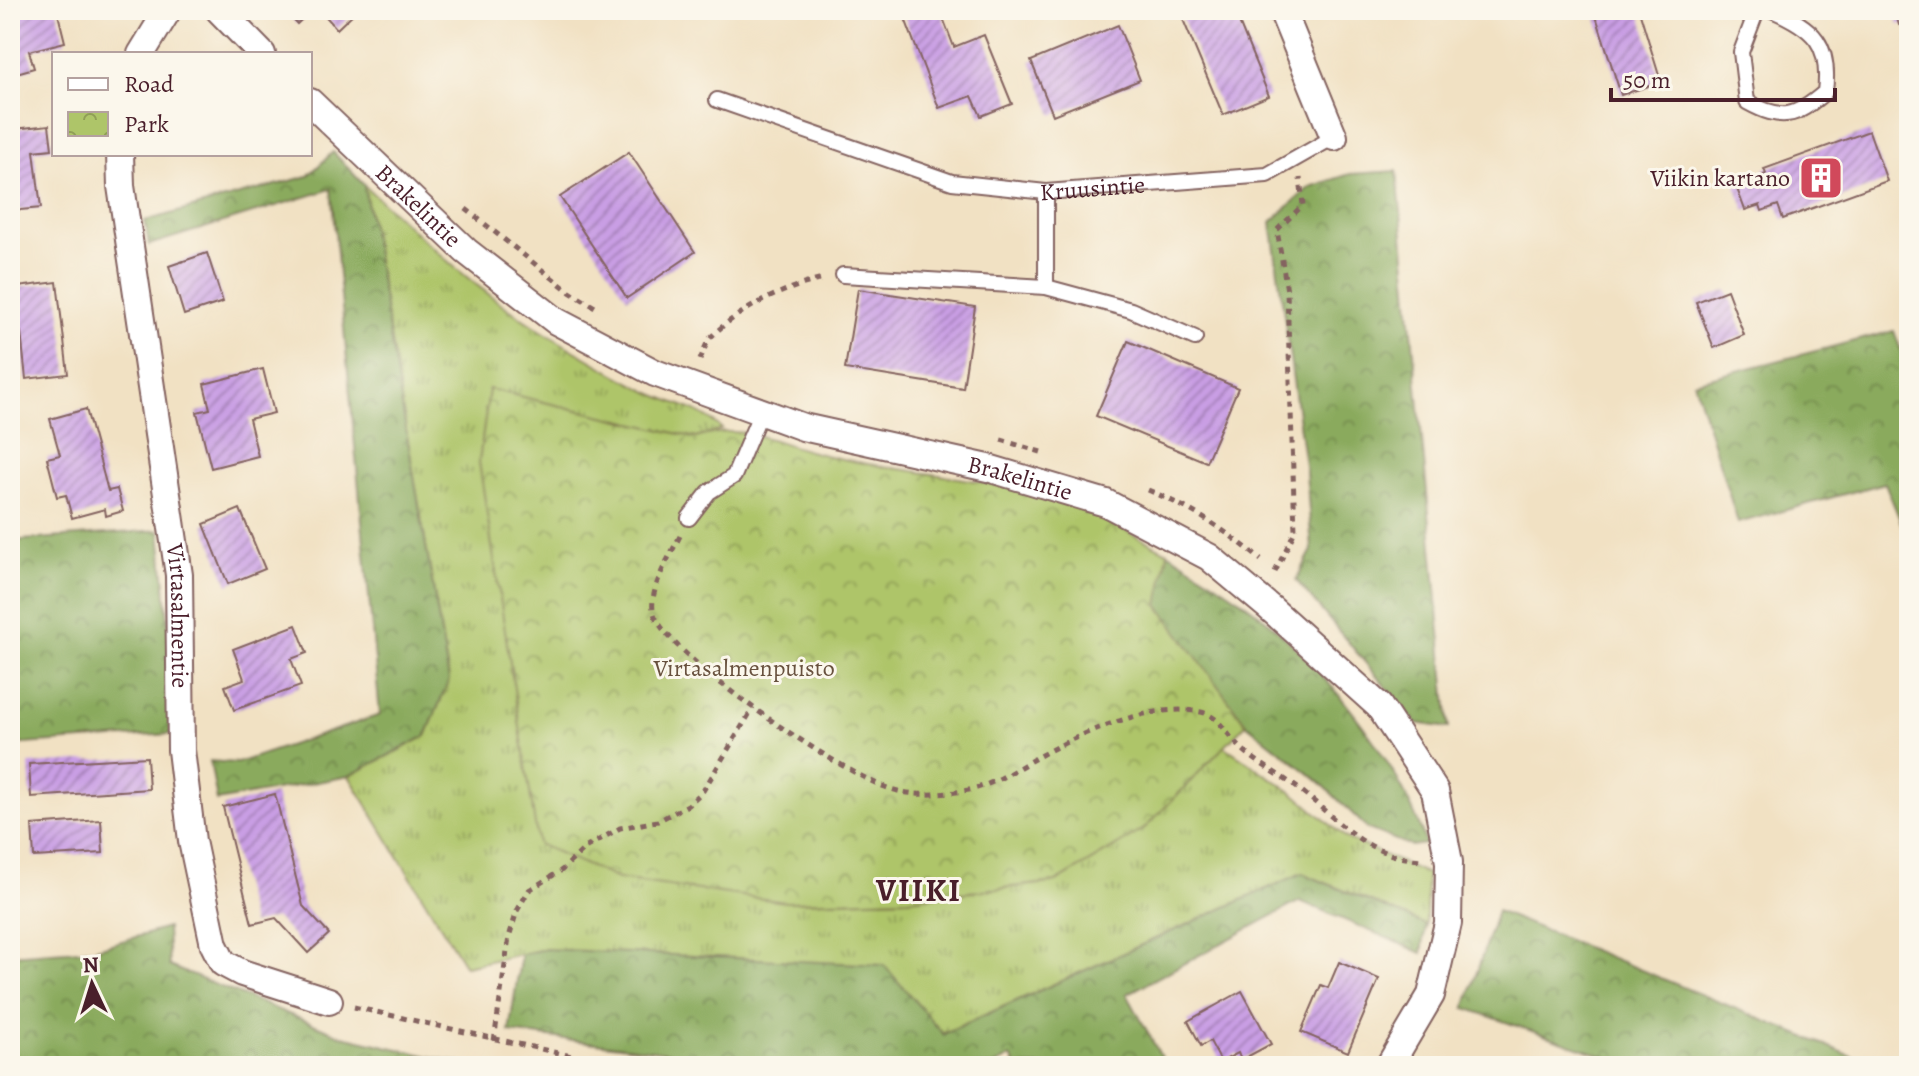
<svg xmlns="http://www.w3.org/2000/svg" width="1919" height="1076" viewBox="0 0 1919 1076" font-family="Alegreya,serif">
<defs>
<pattern id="grass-tufts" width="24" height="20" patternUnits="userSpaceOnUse" patternTransform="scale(2)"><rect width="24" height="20" fill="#aec569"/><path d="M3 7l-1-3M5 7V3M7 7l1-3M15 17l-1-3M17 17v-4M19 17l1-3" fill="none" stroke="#909f57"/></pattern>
<pattern id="forest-crowns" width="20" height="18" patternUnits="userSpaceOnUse" patternTransform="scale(2)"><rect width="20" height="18" fill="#8aaa5d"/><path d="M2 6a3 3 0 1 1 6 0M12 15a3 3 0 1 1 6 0" fill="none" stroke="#738a4d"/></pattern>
<pattern id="park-crowns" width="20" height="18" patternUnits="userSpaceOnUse" patternTransform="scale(2)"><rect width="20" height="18" fill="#aec569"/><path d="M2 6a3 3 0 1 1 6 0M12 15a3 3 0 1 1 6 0" fill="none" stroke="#909f57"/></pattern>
<pattern id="building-hatch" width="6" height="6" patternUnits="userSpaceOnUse" patternTransform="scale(2)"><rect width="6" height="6" fill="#c99ee4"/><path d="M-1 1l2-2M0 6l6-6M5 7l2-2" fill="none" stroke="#a580b9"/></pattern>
</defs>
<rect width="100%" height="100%" fill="#fbf7ec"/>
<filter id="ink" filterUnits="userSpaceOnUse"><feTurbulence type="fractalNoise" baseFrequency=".0125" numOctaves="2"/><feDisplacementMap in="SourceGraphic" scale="16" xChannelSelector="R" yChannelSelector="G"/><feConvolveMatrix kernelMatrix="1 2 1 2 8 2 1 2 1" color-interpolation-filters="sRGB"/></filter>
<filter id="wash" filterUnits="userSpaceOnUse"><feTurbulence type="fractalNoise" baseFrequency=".006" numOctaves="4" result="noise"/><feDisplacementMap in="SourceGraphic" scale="32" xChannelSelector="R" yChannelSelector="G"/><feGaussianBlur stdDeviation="1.8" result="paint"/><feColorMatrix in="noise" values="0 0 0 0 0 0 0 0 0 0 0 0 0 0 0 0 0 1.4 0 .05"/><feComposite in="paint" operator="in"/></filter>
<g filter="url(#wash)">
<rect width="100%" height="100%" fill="#f1e1c3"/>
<path fill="url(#grass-tufts)" stroke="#7c724a" stroke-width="2" d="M364,185C425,242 483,297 555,339C586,358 619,377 651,393C675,404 703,410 722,429L696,438L489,390L786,902L908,899L1056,882L1144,829L1224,746L1296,795L1346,838L1427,874L1426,925L1302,873L942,1034L545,949L465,966L349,776L426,736L449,680Z"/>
<g fill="url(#forest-crowns)" stroke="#6a6444" stroke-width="2">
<polygon points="333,152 364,185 449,680 426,736 349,776 217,801 210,761 237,763 380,715 331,189 149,245 145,221 308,176"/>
<polygon points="1397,171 1449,728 1416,723 1296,580 1312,550 1306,473 1271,222 1310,187 1350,174"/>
<polygon points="1894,331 1909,373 1909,542 1885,483 1738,523 1694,382"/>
<polygon points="160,530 170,642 170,734 10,745 10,541"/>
<path d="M1168,552C1203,575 1242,598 1273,626C1336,684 1399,762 1426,844L1411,846L1368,829L1321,783L1246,724L1157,605Z"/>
<polygon points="1302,873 1426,925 1422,953 1300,901 1127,994 1166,1066 1016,1066 1011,1057 993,1066 775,1066 509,1032 521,954 545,949 884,965 943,1034"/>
<polygon points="1497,911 1876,1066 1633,1066 1465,1008"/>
<polygon points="167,928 169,966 343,1036 471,1066 10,1066 10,955 94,949"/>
</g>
<path fill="url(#park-crowns)" stroke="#7c724a" stroke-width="2" d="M489,389L696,438C741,422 770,441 813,452C891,473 974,474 1052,499C1092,512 1130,533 1168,552L1158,605L1246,724L1144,829L1056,882L908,899L786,902L618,879L538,844L479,462Z"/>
<g id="blocks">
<g fill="url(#building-hatch)">
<polygon points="10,10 57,10 65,42 29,51 34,68 13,74"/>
<polygon points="284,10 312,10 297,24"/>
<polygon points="320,10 357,10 337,29"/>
<polygon points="910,10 940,10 954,47 984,35 1012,104 981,116 972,96 939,108 903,13"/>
<polygon points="1179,10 1234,10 1269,96 1223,115"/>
<polygon points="1606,10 1639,10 1661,82 1621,95 1595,13"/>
<polygon points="1894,10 1909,10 1909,29 1906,22 1899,25"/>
<polygon points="1118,25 1140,80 1053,115 1031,61"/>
<polygon points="49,125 52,149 34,151 41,208 10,211 10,145 16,144 15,129"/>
<polygon points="1869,131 1887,181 1783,219 1778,205 1762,211 1760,205 1745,210 1736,186 1766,174 1764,169"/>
<polygon points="629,152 695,252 627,298 560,197"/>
<polygon points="207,253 223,302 184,315 169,266"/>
<polygon points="57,282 68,374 26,379 21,332 10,333 10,288"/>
<polygon points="858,289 975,307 963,388 845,369"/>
<polygon points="1727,290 1744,335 1714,348 1696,302"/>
<polygon points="1128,341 1238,388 1206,462 1096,416"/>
<polygon points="263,369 274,413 249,419 258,456 211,468 197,412 210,409 204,384"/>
<polygon points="86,409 108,491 117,489 123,511 106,516 105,509 72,518 66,495 57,497 47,458 60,455 50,419"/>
<polygon points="240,509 265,569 228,584 204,524"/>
<polygon points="296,625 307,653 291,659 301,686 234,710 225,686 244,679 233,649"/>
<polygon points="147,757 149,789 31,797 29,764"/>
<polygon points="275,794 303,906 329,934 308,953 276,918 252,924 223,807"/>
<polygon points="101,820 103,853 34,857 32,825"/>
<polygon points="1339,962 1379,979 1348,1052 1301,1032 1321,985 1328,988"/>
<polygon points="1242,991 1271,1044 1241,1060 1238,1053 1221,1062 1210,1041 1201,1046 1188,1021"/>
</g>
</g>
</g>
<g filter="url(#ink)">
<use href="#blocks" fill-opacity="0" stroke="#846360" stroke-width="2"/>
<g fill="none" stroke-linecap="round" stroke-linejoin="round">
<g stroke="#846360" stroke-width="18">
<g id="service">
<path d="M1757,10L1741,52L1747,102C1782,121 1795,118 1825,92C1831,44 1814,28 1772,10"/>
<path id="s1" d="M717,100L952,182L1046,192L1267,175L1334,137"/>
<polyline points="843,275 1046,287 1131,310 1195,338"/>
<polyline points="1046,287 1046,192"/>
<polyline points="689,518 709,492 734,476 761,412"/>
</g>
</g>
<g stroke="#846360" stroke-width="30">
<g id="minor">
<polyline points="219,10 262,54"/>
<polyline points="1282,10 1334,137"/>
<polyline points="141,54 168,10"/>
<path id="s2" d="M310,102L466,251L556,321L655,373L803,427L988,468L1106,503L1209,557L1270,608L1379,706L1435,791L1449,862L1448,923L1431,995L1389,1066"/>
<path id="s3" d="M120,154L121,186L179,575L181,750L192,841L214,945L223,963L242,973L329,1001"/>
</g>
</g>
<g stroke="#846360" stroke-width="5" stroke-dasharray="6 6" stroke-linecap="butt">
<polyline points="466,209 570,292 595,307"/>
<path d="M700,360C703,353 706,343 711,337C738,309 787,286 824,279"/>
<polyline points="1001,440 1041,452"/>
<path d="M1148,490C1191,508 1226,530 1261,560"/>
<path d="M680,536C670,556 650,587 653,610C661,654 840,771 885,787C911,797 936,795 963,791C988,788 1013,771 1034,759C1079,734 1148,702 1201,712C1219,716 1224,731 1236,743C1256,764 1282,775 1304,793C1343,825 1368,857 1422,860"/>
<polyline points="1275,572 1295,531 1287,291 1277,230 1303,205 1300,178"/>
<polyline points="354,1007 616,1066"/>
<polyline points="494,1041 509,937 517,911 529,890 562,870 585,848 620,828 658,821 688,805 703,791 753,708"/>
</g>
<use href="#service" stroke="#fff" stroke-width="14"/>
<use href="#minor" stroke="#fff" stroke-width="26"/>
</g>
</g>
<defs>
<g id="building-square" transform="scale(2.3)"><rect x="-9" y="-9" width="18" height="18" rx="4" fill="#d1495b" stroke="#fbf7ec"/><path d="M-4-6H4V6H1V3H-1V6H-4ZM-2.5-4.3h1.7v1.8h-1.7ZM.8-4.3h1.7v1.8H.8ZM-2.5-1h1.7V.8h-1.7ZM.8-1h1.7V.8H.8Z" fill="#fff"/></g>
</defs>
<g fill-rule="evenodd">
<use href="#building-square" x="1821" y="178"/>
</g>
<g text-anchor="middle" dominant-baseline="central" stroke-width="6" stroke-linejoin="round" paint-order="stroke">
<g font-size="24" fill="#4a1f2b" stroke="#fbf7ec" text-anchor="end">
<text x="1790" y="178">Viikin kartano</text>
</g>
<g font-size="24" fill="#4a1f2b" stroke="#fbf7ec">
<text stroke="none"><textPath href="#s1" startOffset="390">Kruusintie</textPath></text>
<text stroke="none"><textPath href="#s2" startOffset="150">Brakelintie</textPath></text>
<text stroke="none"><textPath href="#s2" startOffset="822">Brakelintie</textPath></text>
<text stroke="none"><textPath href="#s3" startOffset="466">Virtasalmentie</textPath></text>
</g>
<g font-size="24" fill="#68513e" stroke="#fbf7ec">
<text x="744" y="668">Virtasalmenpuisto</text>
</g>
<g font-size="32" font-weight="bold" letter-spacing="2" fill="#4a1f2b" stroke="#fbf7ec">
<text x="919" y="890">VIIKI</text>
</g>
</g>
<rect width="1919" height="1076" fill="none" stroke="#fbf7ec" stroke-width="40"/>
<rect x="52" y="52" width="260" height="104" fill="#fbf7ec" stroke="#b4a19f" stroke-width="2"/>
<rect x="68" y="78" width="40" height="12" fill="#ffffff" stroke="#b4a19f" stroke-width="2"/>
<text x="124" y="92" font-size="24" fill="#4a1f2b">Road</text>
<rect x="68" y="112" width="40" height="24" fill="url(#park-crowns)" stroke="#b4a19f" stroke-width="2"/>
<text x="124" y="132" font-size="24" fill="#4a1f2b">Park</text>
<g transform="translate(92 984) rotate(356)" stroke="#fbf7ec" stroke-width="6" paint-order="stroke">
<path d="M0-6L14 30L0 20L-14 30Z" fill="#4a1f2b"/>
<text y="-12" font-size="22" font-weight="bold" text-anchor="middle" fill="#4a1f2b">N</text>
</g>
<path d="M1611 88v12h224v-12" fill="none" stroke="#4a1f2b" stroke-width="4"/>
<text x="1623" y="88" font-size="24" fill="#4a1f2b" stroke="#fbf7ec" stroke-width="6" paint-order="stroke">50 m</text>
</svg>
